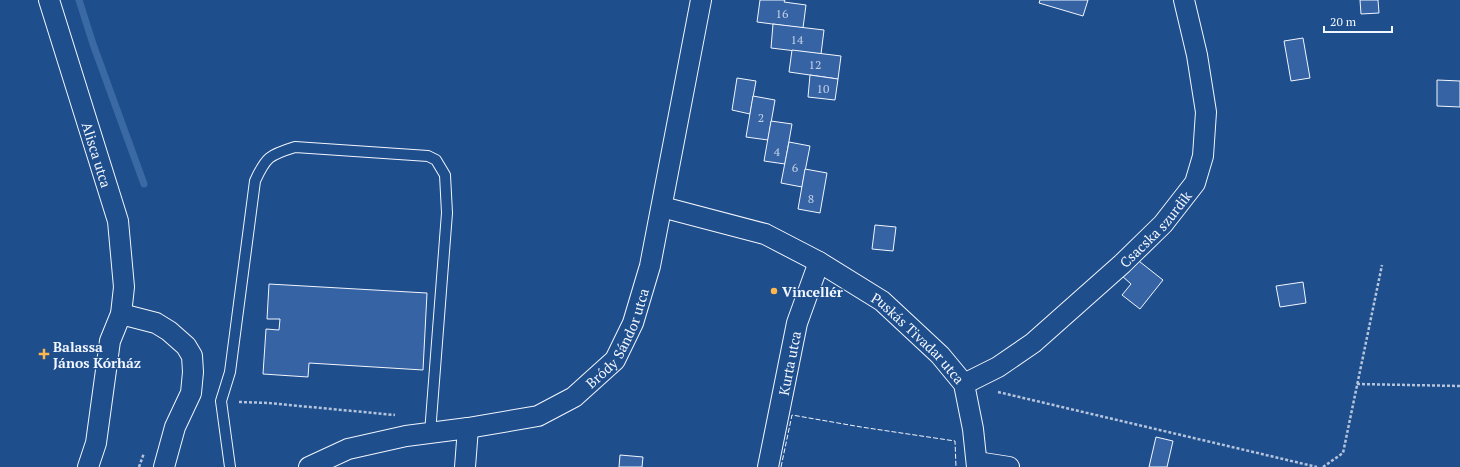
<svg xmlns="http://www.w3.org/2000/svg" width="1460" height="467" viewBox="0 0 1460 467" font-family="'PT Serif',serif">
<rect width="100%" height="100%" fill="#1f4e8c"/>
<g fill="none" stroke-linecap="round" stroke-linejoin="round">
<polyline stroke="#3b69a3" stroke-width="7" points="79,0 93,44 144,184"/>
</g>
<g fill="#3563a3" stroke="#f2f6ff">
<polygon points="760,0 785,0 784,2 806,5 803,28 757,22"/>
<polygon points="1040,0 1088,0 1083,16 1039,3"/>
<polygon points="1360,0 1378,0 1379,13 1361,14"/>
<polygon points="773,24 824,30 821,54 771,48"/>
<polygon points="1303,38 1310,78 1291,81 1284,41"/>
<polygon points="792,50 841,56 838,79 789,72"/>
<polygon points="810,75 838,79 835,100 808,97"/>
<polygon points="737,78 756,81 750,114 732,110"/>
<polygon points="1437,80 1460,81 1460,107 1437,106"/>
<polygon points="753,96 775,100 768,140 746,137"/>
<polygon points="771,121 792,124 785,164 764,161"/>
<polygon points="789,142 810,146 802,187 781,183"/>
<polygon points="805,169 827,173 820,213 798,209"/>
<polygon points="875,225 896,227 893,251 872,249"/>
<polygon points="1135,258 1163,280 1140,309 1122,295 1131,284 1121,275"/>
<polygon points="1303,282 1306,303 1280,307 1276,286"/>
<polygon points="269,284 427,293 423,370 309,363 308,377 263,374 266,329 279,330 280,319 267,319"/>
<polygon points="1156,437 1173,441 1167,467 1149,467"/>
<polygon points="620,455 643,457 642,467 619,467"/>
</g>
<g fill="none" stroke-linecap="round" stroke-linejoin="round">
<g stroke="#f2f6ff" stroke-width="12">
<path id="service" d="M230,467L221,401L230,372L255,181C266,157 269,155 295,147L428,156L436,160L445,175L447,213L430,433"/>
</g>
<g stroke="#f2f6ff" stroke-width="22">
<g id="minor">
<path id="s1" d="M49,0L118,221L124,287L121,314L110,341L96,443L88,467"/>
<path id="s2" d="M662,207L765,234L819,262L882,301L940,355L964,384L973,429L977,467"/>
<polyline points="121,314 156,323 169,331 186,346 192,356 193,372 191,393 175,427 164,467"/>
<path id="s3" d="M964,384L998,367L1033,343L1122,264L1163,224L1195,183L1203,156L1206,112L1197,55L1184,0"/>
<polyline points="977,462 1009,467"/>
<path id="s4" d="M309,467L348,449L406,436L468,428L538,416L574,397L615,360L633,323L650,266L701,0"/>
<polyline points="465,467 468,428"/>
<path id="s5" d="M768,467L797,323L819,262"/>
</g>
</g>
<g stroke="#b3c4dc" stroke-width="2.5" stroke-dasharray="3 2" stroke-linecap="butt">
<polyline points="1357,384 1460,386"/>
<polyline points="998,392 1317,467"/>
<polyline points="239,402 268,403 395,415"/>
<polyline points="139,467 144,453"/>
<polyline points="1323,467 1343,453 1382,265"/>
</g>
<use href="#service" stroke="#1f4e8c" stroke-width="10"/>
<use href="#minor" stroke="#1f4e8c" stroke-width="20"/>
<polyline stroke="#f2f6ff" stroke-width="1" stroke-dasharray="5 2" stroke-linecap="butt" points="781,467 792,415 861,427 955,441 956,467"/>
</g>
<g fill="#ffb74d" stroke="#1f4e8c" stroke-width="1.5">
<circle cx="774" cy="291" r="4"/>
<path d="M42 348h4v4h4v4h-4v4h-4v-4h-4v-4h4z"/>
</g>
<g text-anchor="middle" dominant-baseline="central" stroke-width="3" stroke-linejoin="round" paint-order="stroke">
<g font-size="12" fill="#c3d1e8">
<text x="782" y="13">16</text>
<text x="797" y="39">14</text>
<text x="815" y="64">12</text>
<text x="823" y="88">10</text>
<text x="761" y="117">2</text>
<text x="777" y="151">4</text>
<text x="795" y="167">6</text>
<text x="811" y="198">8</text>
</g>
<g font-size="14" fill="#f2f6ff" stroke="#1f4e8c">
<text stroke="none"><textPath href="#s1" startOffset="162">Alisca utca</textPath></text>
<text stroke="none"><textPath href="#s3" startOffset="248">Csacska szurdik</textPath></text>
<text stroke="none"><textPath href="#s4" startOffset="352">Bródy Sándor utca</textPath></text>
<text stroke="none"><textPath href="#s2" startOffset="293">Puskás Tivadar utca</textPath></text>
<text stroke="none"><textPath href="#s5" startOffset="106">Kurta utca</textPath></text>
</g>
<g font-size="14" font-weight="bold" fill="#f2f6ff" stroke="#1f4e8c" text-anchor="start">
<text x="782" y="291">Vincellér</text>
<text x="53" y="346">Balassa<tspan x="53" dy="16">János Kórház</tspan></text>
</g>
</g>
<path d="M1324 26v6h68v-6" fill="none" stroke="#f2f6ff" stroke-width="2"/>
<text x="1330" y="26" font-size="12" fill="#f2f6ff" stroke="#1f4e8c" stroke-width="3" paint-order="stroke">20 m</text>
</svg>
